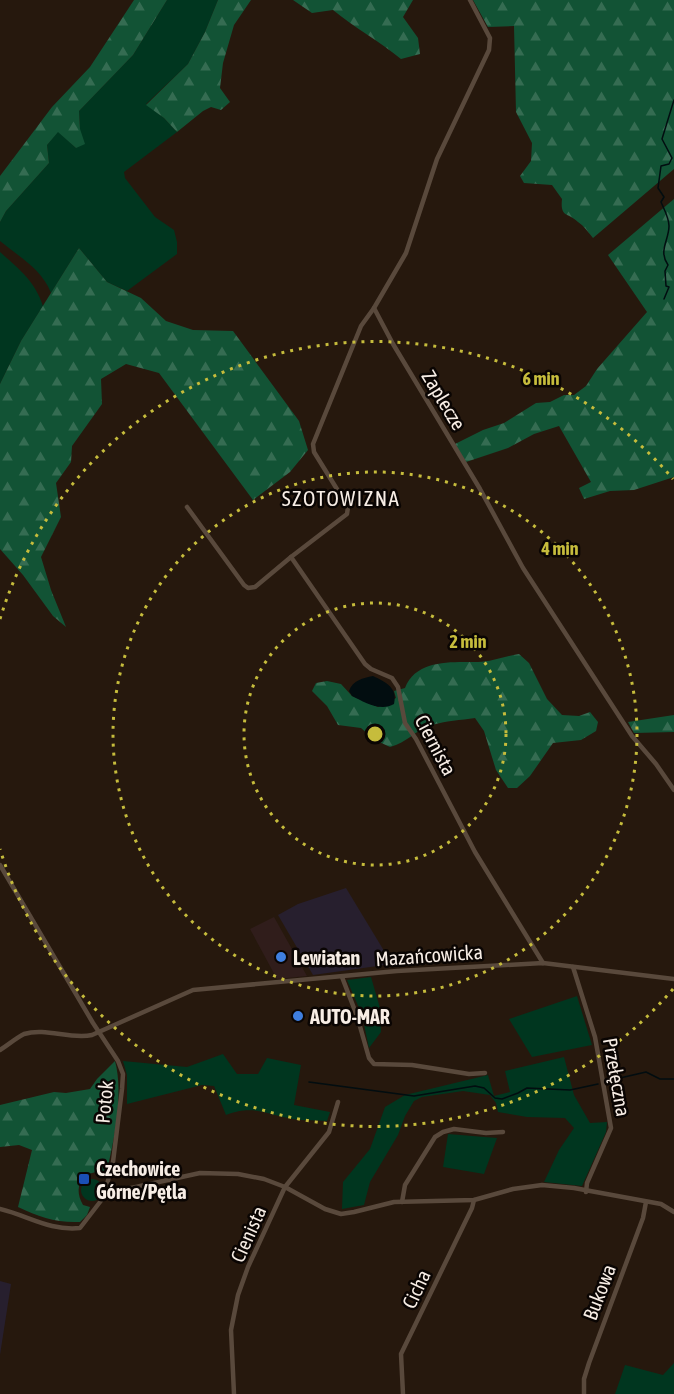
<svg xmlns="http://www.w3.org/2000/svg" width="674" height="1394" viewBox="0 0 674 1394" font-family="'Asap Condensed',sans-serif">
<defs>
<pattern id="forest-firs" width="22" height="20" patternUnits="userSpaceOnUse" patternTransform="scale(1.5)"><rect width="22" height="20" fill="#125335"/><path d="M5 1l3.5 6h-7zM16 11l3.5 6h-7z" fill="#356c52"/></pattern>
</defs>
<rect width="100%" height="100%" fill="#26180d"/>
<polygon fill="#301d1b" points="274,917 307,976 277,979 250,929"/>
<g fill="#271f2e">
<polygon points="346,888 392,964 313,975 278,915 298,904"/>
<polygon points="0,1281 11,1284 0,1355"/>
</g>
<g fill="#00361f">
<path d="M167,0H218L205,32L188,64L146,104L164,118L177,132L124,172L125,178L155,217L174,230L177,242V254L127,291L107,282L79,248L51,293C42,269 19,257 0,241V222L6,211L49,163L47,145L58,131L76,148L80,129L79,111L133,55Z"/>
<path d="M0,252C19,269 35,281 43,306L21,341L0,384Z"/>
<polygon points="371,977 380,1008 381,1032 369,1048 362,1015 347,980"/>
<polygon points="577,996 592,1045 532,1057 509,1019"/>
<path d="M223,1054L237,1074H258L267,1058L301,1065L294,1105L330,1112L327,1121C314,1120 300,1121 288,1118C263,1113 252,1105 226,1115L214,1086L202,1085L127,1104V1075L123,1061L187,1067Z"/>
<polygon points="564,1057 574,1095 590,1123 607,1122 606,1132 582,1186 544,1182 559,1150 574,1128 565,1118 527,1117 498,1112 496,1103 490,1095 463,1091 422,1097 414,1101 405,1116 398,1135 370,1182 364,1205 342,1209 343,1182 370,1149 385,1107 405,1095 488,1075 494,1096 510,1092 505,1071"/>
<polygon points="448,1134 497,1138 484,1174 443,1167"/>
<circle cx="92" cy="1190" r="11"/>
<polygon points="674,1363 674,1394 615,1394 625,1365 663,1375"/>
</g>
<g fill="url(#forest-firs)">
<polygon points="134,0 167,0 133,55 79,111 80,129 85,144 76,148 58,132 47,145 49,163 6,211 0,222 0,176 52,107 90,67"/>
<polygon points="218,0 251,0 234,25 223,63 220,88 230,102 221,110 211,107 203,111 177,132 164,118 146,105 188,64 205,32"/>
<path d="M293,0H413L403,17L418,38L420,54L401,59C379,41 355,28 333,10L312,13Z"/>
<path d="M473,0H674V169L593,238C588,232 584,226 578,222C568,212 560,218 562,199L552,185L524,183L520,176L531,161L532,143L516,112L514,26L488,27Z"/>
<polygon points="674,199 674,477 634,490 610,491 584,499 579,488 591,482 559,426 534,434 508,448 466,462 455,444 483,430 504,423 536,403 550,402 564,395 574,395 586,386 597,369 647,312 608,255"/>
<polygon points="79,248 107,282 141,298 166,321 193,330 233,331 299,421 308,450 290,472 253,500 159,373 126,364 101,379 102,404 72,446 71,462 56,483 61,517 41,557 51,590 66,627 53,616 23,575 0,549 0,384 21,341"/>
<path d="M519,654L529,663L547,699L562,715L579,716L590,712L598,722L596,731L581,740L553,743L530,776L517,788H508L496,770L484,731L475,718C461,720 445,721 432,725C415,730 407,743 390,747L375,740L361,728L338,725L327,706L312,691L316,683L327,681L341,684L352,696L378,707L396,698L394,691L405,688C416,659 452,662 478,662C491,662 506,656 519,654Z"/>
<polygon points="674,715 674,732 634,733 628,722"/>
<path d="M115,1061C124,1095 114,1141 106,1175L96,1172L84,1175C77,1186 77,1194 83,1205L90,1207L87,1215L80,1222C56,1223 39,1217 18,1207L32,1150L19,1145L0,1147V1105L54,1092L66,1093L90,1089L97,1079Z"/>
</g>
<path fill="#020d10" d="M373,676C386,682 398,688 394,704C381,712 364,702 352,696L349,691C353,680 363,678 373,676Z"/>
<g fill="none" stroke-linecap="round" stroke-linejoin="round">
<g stroke="#020d10" stroke-width="1.5">
<path d="M664,299L669,287L666,286L665,271L668,265C658,251 669,240 669,226C669,218 664,209 661,202L664,197L658,188L661,166L669,164L672,158L662,139L674,100"/>
<polyline points="607,1081 646,1072 660,1079 674,1079"/>
<polyline points="309,1082 414,1096 475,1086 484,1088 495,1098 502,1099 518,1093 527,1088 570,1090 598,1084"/>
</g>
<g stroke="#59493c" stroke-width="4.5">
<polyline points="470,0 490,38 489,50 437,159 406,253 374,308 393,344 480,489 523,568 632,736 656,764 674,790"/>
<polyline points="187,507 244,585 248,588 255,587 291,557 365,664 371,669 392,678 398,687 405,723 416,739 475,852 543,963"/>
<polyline points="291,557 347,514 348,507 314,452 313,444 361,326 374,308"/>
<polyline points="0,865 93,1023 118,1061 123,1074 122,1089 113,1162 107,1184 110,1189"/>
<polyline points="573,967 595,1037 611,1128 587,1183 586,1192"/>
<polyline points="342,977 357,1016 369,1058 374,1064 412,1065 469,1074 485,1073"/>
<path d="M0,1050C8,1045 16,1038 24,1034C46,1027 70,1040 92,1035L193,990L397,971L543,963L674,979"/>
<polyline points="110,1189 114,1191 122,1190 200,1173 238,1174 264,1179 285,1187 325,1209 341,1214 354,1212 394,1202 474,1200 513,1189 542,1185 574,1188 661,1204 674,1212"/>
<polyline points="402,1202 405,1185 435,1137 443,1132 454,1129 486,1133 503,1132"/>
<path d="M0,1209C29,1216 49,1231 80,1228L110,1189"/>
<polyline points="234,1394 231,1330 238,1295 248,1267 285,1187 329,1132 338,1102"/>
<polyline points="403,1394 401,1354 472,1208 474,1200"/>
<polyline points="584,1394 584,1379 589,1363 643,1218 646,1202"/>
</g>
</g>
<g fill="none" stroke="#c6bc3c" stroke-width="3" stroke-dasharray="3 6">
<circle cx="375" cy="734" r="131"/>
<circle cx="375" cy="734" r="262"/>
<path d="M673 989A392 392 0 0 1 0 849M0 619A392 392 0 0 1 673 479"/>
</g>
<g fill="#3f7fe0" stroke="#0a0503" stroke-width="2">
<circle cx="281" cy="957" r="6"/>
<circle cx="298" cy="1016" r="6"/>
</g>
<rect fill="#1a4fb4" stroke="#0a0503" stroke-width="2" x="78" y="1173" width="12" height="12" rx="3"/>
<g text-anchor="middle" dominant-baseline="central" stroke-width="5" stroke-linejoin="round" paint-order="stroke">
<g font-size="20" fill="#f7ede5" stroke="#0a0503">
<text transform="translate(444 400) rotate(59)">Zaplecze</text>
<text transform="translate(436 745) rotate(62)">Ciernista</text>
<text transform="translate(429 955) rotate(-4)">Mazańcowicka</text>
<text transform="translate(617 1077) rotate(80)">Przełęczna</text>
<text transform="translate(104 1102) rotate(-85)">Potok</text>
<text transform="translate(248 1234) rotate(-66)">Cienista</text>
<text transform="translate(416 1289) rotate(-65)">Cicha</text>
<text transform="translate(599 1292) rotate(-69)">Bukowa</text>
</g>
<g font-size="20" font-weight="bold" fill="#f7ede5" stroke="#0a0503" text-anchor="start">
<text x="293" y="957">Lewiatan</text>
<text x="310" y="1016">AUTO-MAR</text>
<text x="96" y="1168">Czechowice<tspan x="96" dy="23">Górne/Pętla</tspan></text>
</g>
<g font-size="21" letter-spacing="1.5" fill="#f7ede5" stroke="#0a0503">
<text x="341" y="498">SZOTOWIZNA</text>
</g>
</g>
<circle cx="375" cy="734" r="9" fill="#c6bc3c" stroke="#0a0503" stroke-width="3"/>
<g font-size="18" text-anchor="middle" font-weight="bold" fill="#c6bc3c" stroke="#0a0503" stroke-width="5" stroke-linejoin="round" paint-order="stroke">
<text x="541" y="385">6 min</text>
<text x="560" y="555">4 min</text>
<text x="468" y="648">2 min</text>
</g>
</svg>
